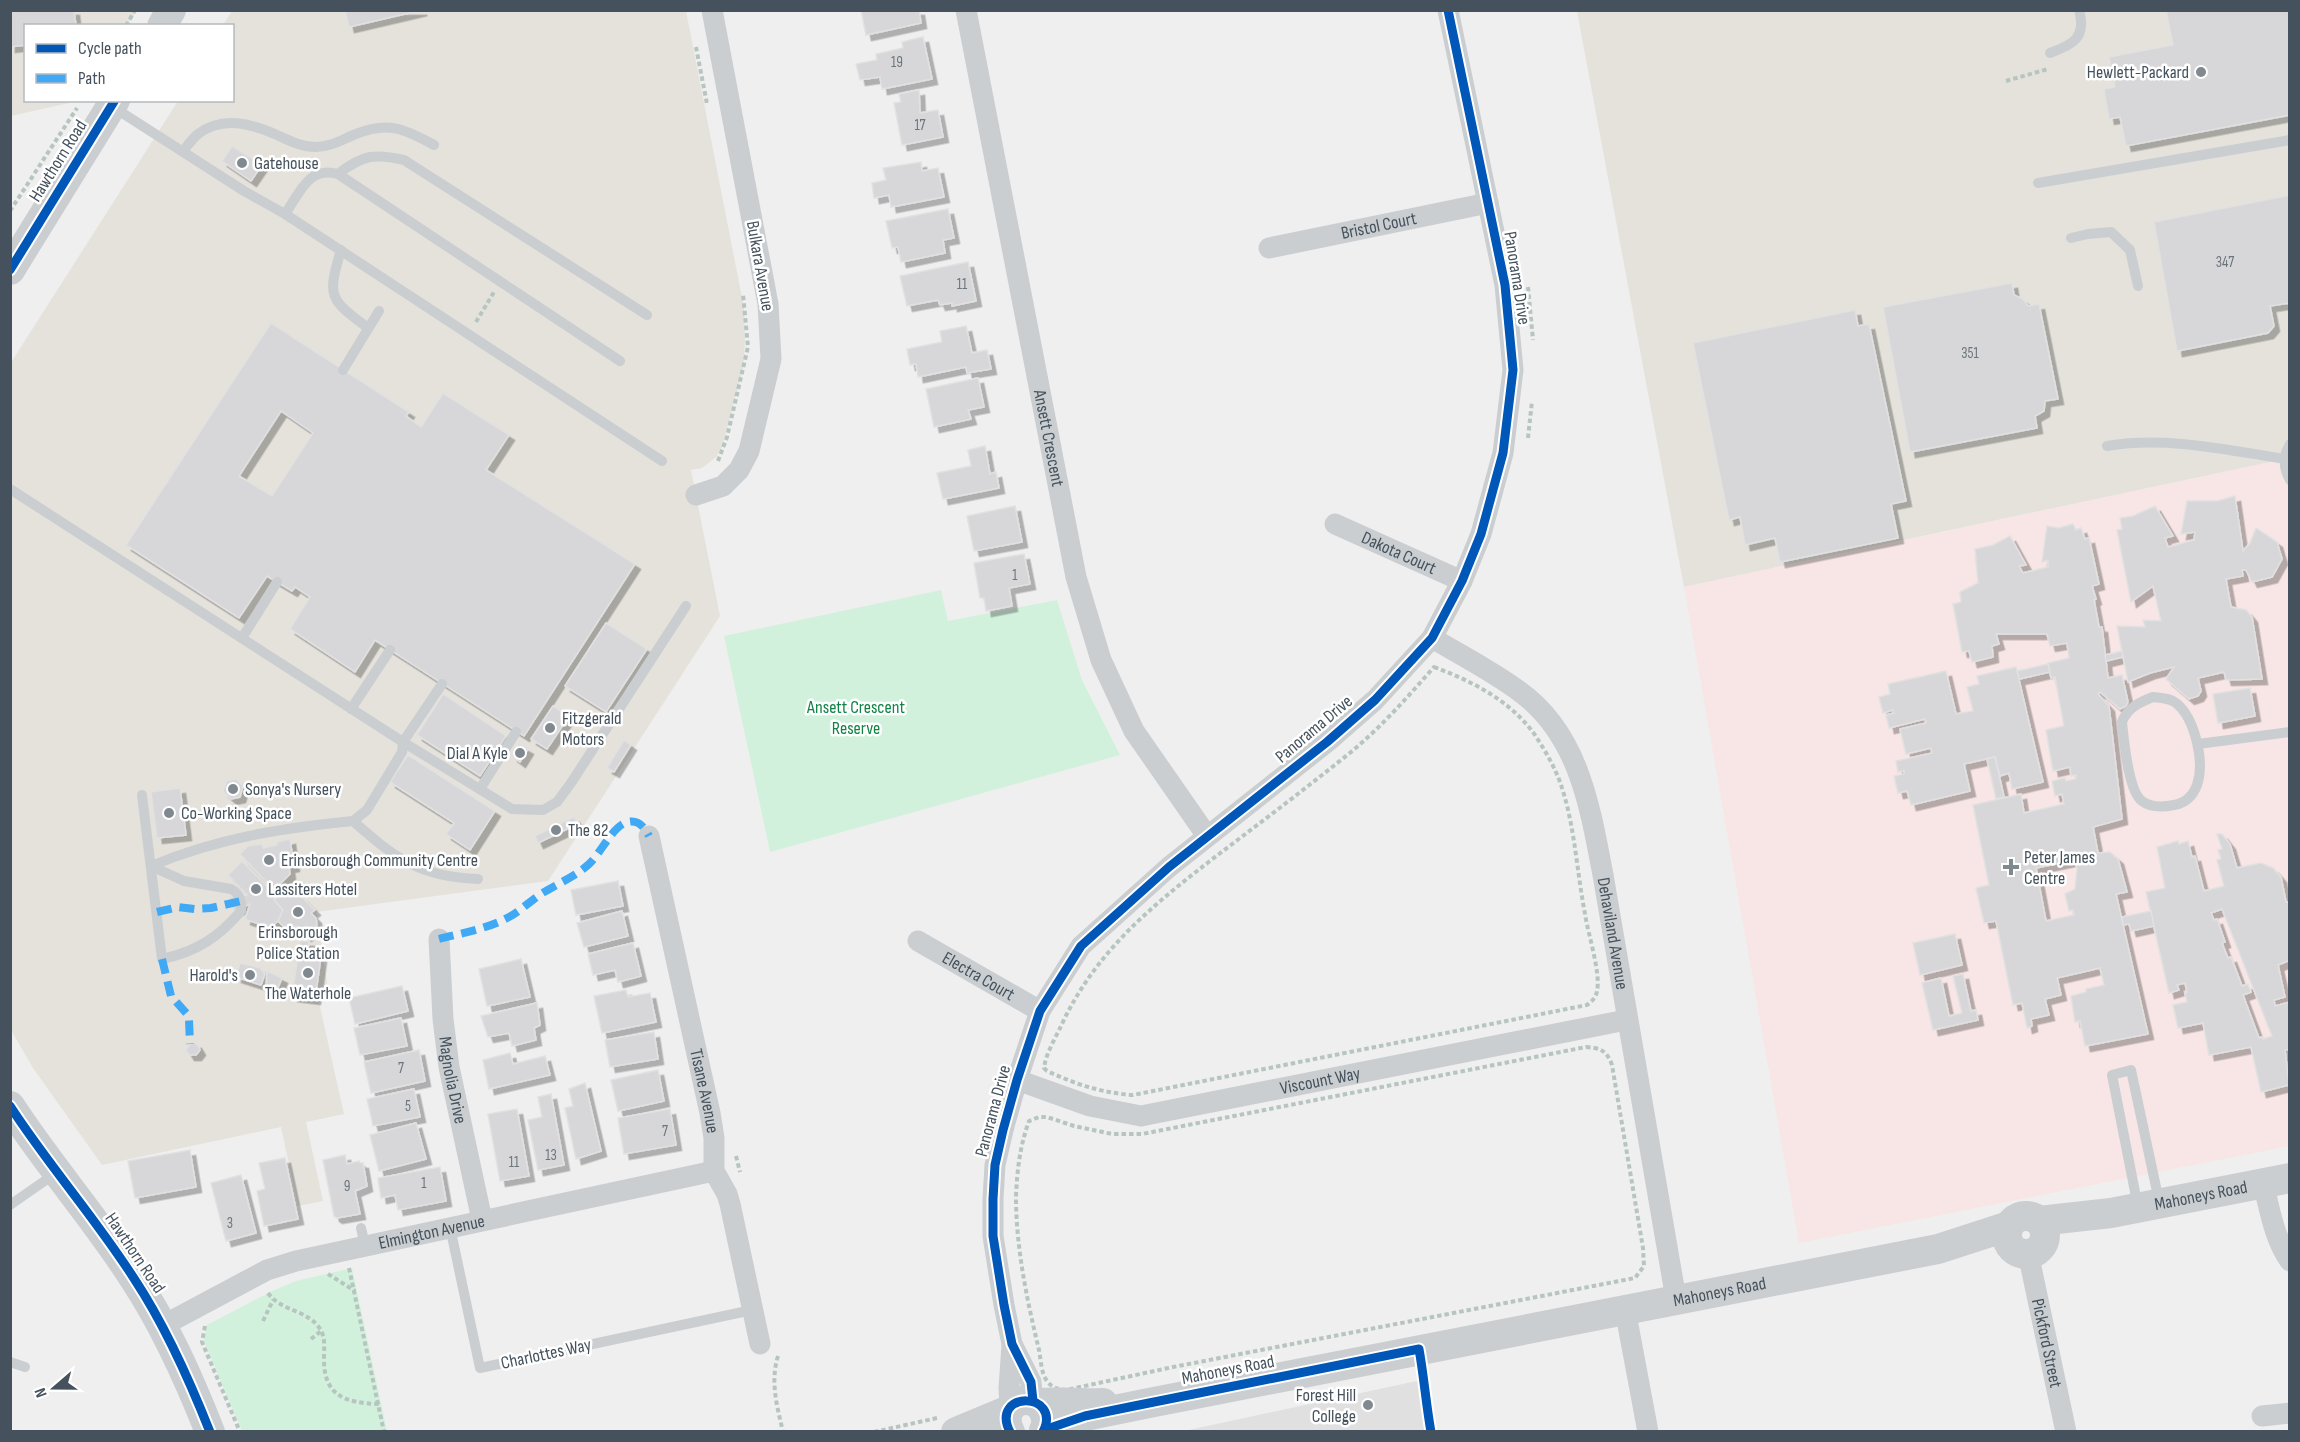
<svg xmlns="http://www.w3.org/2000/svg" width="2300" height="1442" viewBox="0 0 2300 1442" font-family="'Sofia Sans Condensed',sans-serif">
<defs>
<filter id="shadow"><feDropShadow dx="5.5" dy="5.5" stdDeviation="0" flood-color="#0004"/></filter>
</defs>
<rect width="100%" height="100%" fill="#f0efef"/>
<g fill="#e5e2dc">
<polygon points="10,11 137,11 127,25 26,26 26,100 78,101 11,116"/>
<polygon points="232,11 686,11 744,308 745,342 743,369 722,447 716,457 702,468 691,470 720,616 548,881 316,912 329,995 318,998 344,1114 306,1122 323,1201 298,1206 281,1127 102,1165 33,1068 11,1030 10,364 178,101 232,100 232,26 223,25"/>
<polygon points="1577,11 2289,11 2289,458 1684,587"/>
</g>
<polygon fill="#e1e0e1" points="1426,1379 1436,1431 1184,1431"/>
<polygon fill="#f7e6e5" points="2289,458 2289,1146 1799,1243 1684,587"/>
<g fill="#d2f1dc">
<polygon points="941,590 948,621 1057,600 1082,680 1120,755 770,852 724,636"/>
<polygon points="352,1268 387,1431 242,1431 204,1341 207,1325 272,1291 296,1281"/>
</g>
<g fill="#d7d7d9" stroke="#e1e1e2" stroke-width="1.5" fill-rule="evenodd" filter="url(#shadow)">
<polygon points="21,10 74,10 76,26 26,26 26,45 10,47 10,12"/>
<polygon points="345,10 422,10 349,27"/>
<polygon points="861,10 919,10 921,23 866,35"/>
<polygon points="2166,10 2290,10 2290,115 2126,146 2120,117 2109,119 2104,89 2115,87 2109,57 2173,45"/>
<polygon points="923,37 932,79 882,89 880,77 860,80 856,64 877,60 876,54 903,48 902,42"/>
<polygon points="919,90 920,113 938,110 943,137 902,145 894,103 901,102 899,94"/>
<polygon points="232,146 262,165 251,181 222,161"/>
<polygon points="921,162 922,171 938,168 944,197 891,207 889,195 874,198 872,183 886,180 883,168"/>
<polygon points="2290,195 2290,303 2270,306 2274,326 2268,333 2177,351 2154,222"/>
<polygon points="948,209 954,238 943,240 945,253 901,262 898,247 892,248 886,221"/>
<polygon points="968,262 976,301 952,306 952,303 940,305 938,300 907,306 900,276"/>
<polygon points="2012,283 2014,295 2023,299 2028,306 2039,304 2058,399 2045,401 2044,411 2035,416 2037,428 1910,452 1883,307"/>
<polygon points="1855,310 1858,326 1869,324 1906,501 1891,504 1898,538 1780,562 1775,538 1745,545 1740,517 1729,520 1693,343"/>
<path d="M271,323L409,412L406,416L421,427L443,393L509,435L486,470L635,564L524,736L375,640L355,672L290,629L310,597L295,587L292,591L267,576L239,618L126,545ZM281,411L313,433L272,496L239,476Z"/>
<polygon points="966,326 972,353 987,350 991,369 967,373 966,367 918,377 916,364 910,365 907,349 942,342 940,331"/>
<polygon points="978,378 984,407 968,410 971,419 934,427 926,389"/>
<polygon points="985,446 990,474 996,472 999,488 943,499 937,473 971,466 968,450"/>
<polygon points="2235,496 2243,551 2250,543 2256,528 2277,542 2282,559 2272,577 2252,582 2246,570 2242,570 2243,576 2226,579 2231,607 2246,610 2252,617 2262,679 2226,680 2224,672 2198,678 2201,691 2198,696 2189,699 2166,679 2174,667 2150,673 2128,682 2117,626 2145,627 2143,620 2161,621 2153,586 2131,602 2117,530 2122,529 2120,518 2133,516 2155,506 2173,536 2165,538 2168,547 2194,540 2195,532 2181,534 2187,501 2217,501"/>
<polygon points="1015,506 1022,542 974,551 967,516"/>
<path d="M2073,524L2076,530L2081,528L2085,539L2089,538L2099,584L2092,586L2096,599L2094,600L2099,627H2102L2108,678L2122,675L2128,702L2126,706L2120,709L2100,692L2098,694L2109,706L2122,819L2093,827L2098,853L2110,852L2118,859L2127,892L2116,894L2148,1034L2085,1046L2080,1021L2075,1022L2071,996L2086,992V989L2104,985L2100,968L2057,978L2061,995L2045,999L2049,1015L2031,1019L2032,1026L2027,1028L2022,1003L2013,1005L1996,921L1984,923L1976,888L1989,885L1973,805L2021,794L2024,813L2064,804L2062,794L2055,796L2052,781L2065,778L2066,781L2076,779V775L2071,776L2070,767L2053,771L2046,730L2064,726L2055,677L2051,678L2048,663L2069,658L2067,643L2050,646L2047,634H1996L1999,644L1992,646L1993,657L1972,662L1969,651L1962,652L1953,604L1961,602L1960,592L1978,583L1975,549L1993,545L2010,536L2026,565L2019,566L2023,573L2048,567V560L2042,562L2047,526L2059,528ZM2075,860L2077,869L2075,889L2065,894L2069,911L2073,910L2074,915L2046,921L2036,868Z"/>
<polygon points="1024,554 1030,584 1009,588 1012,606 986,611 984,598 980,598 974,563"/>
<polygon points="606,623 647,649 606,712 565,686"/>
<polygon points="2122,651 2123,657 2106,661 2105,655"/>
<polygon points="2048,664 2050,672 2019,679 2017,671"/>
<polygon points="2016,667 2043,782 2012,789 2009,773 2000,776 1995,757 1964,764 1970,791 1911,805 1907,791 1898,793 1894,776 1904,774 1904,771 1898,772 1896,761 1932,753 1931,748 1906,754 1900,729 1926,723 1925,719 1889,728 1886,715 1894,713 1893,710 1883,713 1879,697 1890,694 1888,684 1946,671 1956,714 1973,711 1967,687 1979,684 1977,676"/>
<polygon points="2250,688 2255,716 2218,723 2213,694"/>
<polygon points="443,694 506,736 480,776 417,735"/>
<polygon points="553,706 569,716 547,749 531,739"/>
<polygon points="624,740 631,745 614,772 607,768"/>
<polygon points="519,744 528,749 520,762 512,756"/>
<polygon points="408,755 495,811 470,850 446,834 454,823 390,782"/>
<polygon points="1995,757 2004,797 1996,799 1987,759"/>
<polygon points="236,779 243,786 240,797 231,799 223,791 227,781"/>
<polygon points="180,788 186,835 157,838 151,792"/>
<polygon points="574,817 578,824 538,843 535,836"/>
<path d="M2217,834H2222L2230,844L2237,868L2261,863L2273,868L2281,877L2286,902H2290V960L2278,965L2285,997L2274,1000L2275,1006L2290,1002V1049L2285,1050L2289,1085L2261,1092L2251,1047L2209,1055L2203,1023L2178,1028L2173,1005L2187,1002L2185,993L2187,992L2185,983L2177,985L2179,990L2169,993L2146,892L2165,888L2157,847L2178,841L2179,844L2188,841L2192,857L2195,856L2204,891L2224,886L2217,860L2221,859L2218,850L2222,849ZM2222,909L2272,1036L2263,1039L2262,1037L2259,1038L2243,995L2251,992L2248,984L2242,986L2231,957L2228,958L2222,943L2225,942L2217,919L2214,920L2211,913Z"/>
<polygon points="290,839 294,866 289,867 290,874 274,890 240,854 248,846 262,844 263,848 277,845 277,842"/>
<polygon points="242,861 277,896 274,900 283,910 278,921 270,928 245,919 250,904 234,911 229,897 247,895 228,875"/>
<polygon points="618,881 623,906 576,915 571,890"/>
<polygon points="289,887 294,894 301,896 315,910 311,913 316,918 317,925 306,936 296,926 289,932 278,921 283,910 274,900"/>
<polygon points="622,911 628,936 584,947 577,923"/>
<polygon points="2151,911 2154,926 2131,931 2129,924 2123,925 2122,917"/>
<polygon points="1955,934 1962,965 1920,975 1913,943"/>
<polygon points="300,941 309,941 307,956 321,957 315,999 292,996"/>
<polygon points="633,943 641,976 618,982 615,970 593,975 588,954"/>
<polygon points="521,959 530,997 487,1006 479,969"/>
<polygon points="240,963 260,968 265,974 261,985 236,977"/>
<polygon points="267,971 282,978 277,990 266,987"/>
<polygon points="1963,974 1971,1011 1976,1010 1978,1020 1933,1030 1922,983 1941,978 1949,1016 1962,1013 1953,976"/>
<polygon points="402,986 408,1011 355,1024 349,998"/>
<polygon points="626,990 628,997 650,993 656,1022 602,1033 594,996"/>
<polygon points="537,1003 540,1025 534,1028 536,1040 512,1046 509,1033 488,1037 481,1016"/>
<polygon points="401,1018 407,1046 360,1055 354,1028"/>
<polygon points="654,1032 658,1059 610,1067 605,1040"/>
<polygon points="196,1043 200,1050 196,1055 189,1055 186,1050 190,1044"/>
<polygon points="419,1050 425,1081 371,1093 364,1062"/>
<polygon points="510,1053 513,1064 545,1056 550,1075 489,1089 483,1060"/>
<polygon points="658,1070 664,1101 618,1111 611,1080"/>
<polygon points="585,1083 601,1151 576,1159 565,1108 573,1106 569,1089"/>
<polygon points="414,1089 420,1117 373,1126 367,1099"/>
<polygon points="551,1094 564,1165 538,1170 528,1120 542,1117 538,1097"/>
<polygon points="517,1109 529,1176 500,1181 488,1114"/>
<polygon points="670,1109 676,1145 624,1154 618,1118"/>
<polygon points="416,1123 426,1159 379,1171 370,1135"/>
<polygon points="190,1150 196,1187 135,1198 128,1161"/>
<polygon points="345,1155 347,1164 359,1161 360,1163 363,1163 367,1186 355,1191 360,1214 337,1218 334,1216 323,1160"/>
<polygon points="285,1158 298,1219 264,1226 257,1191 265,1189 259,1163"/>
<polygon points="440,1167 446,1201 398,1210 395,1195 381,1198 378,1178"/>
<polygon points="241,1175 256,1233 226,1241 211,1183"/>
</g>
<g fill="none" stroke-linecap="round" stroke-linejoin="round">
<g stroke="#b7c5c0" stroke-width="4" stroke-dasharray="4.5 3" stroke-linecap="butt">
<polyline points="126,26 135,10"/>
<polyline points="696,47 707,104"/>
<polyline points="2006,81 2048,69"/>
<polyline points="10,211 77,108"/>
<polyline points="1528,287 1533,340"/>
<polyline points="476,322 494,292"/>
<polyline points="1528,438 1532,401"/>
<polyline points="718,461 727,437 748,347 743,294"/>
<path d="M1434,667C1472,681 1511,701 1535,735C1546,752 1556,769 1562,788C1575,828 1577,873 1585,914C1588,934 1601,973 1597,991C1596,998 1592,1001 1587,1005L1133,1095C1102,1093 1075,1084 1047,1071L1044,1068C1046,1053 1055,1039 1061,1026C1096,950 1154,904 1219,854C1260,823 1301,792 1341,760C1376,733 1405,700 1434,667Z"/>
<path d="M1586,1047C1601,1048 1607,1051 1612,1065L1643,1248L1644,1266L1635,1278L1173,1367L1066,1390C1058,1389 1052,1388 1047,1381C1041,1373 1041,1360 1039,1350C1027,1300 1016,1248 1016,1197C1017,1170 1020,1146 1029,1121L1039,1117H1047L1074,1126L1112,1134H1142Z"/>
<polyline points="736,1156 740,1172"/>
<polyline points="349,1268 384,1432"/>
<polyline points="328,1274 355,1291"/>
<path d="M268,1293C281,1311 304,1309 318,1326C326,1336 324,1346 324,1357C323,1396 345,1403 379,1404"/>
<polyline points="263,1321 273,1300"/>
<polyline points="205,1326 202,1342 240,1432"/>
<polyline points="311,1339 321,1331"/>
<path d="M778,1356C770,1382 777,1406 783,1432"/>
<polyline points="874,1432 937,1418"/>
</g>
<g stroke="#caced0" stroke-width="10">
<path d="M2050,53C2072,45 2087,38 2079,10"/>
<polyline points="113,107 244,191 285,214 662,461"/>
<path d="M183,151C188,145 193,138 198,134C223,115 252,124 277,135C290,141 302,147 316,147C331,147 343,139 356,134C388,121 405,129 434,145"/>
<path d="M338,174C362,155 375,153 404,160L647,315"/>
<polyline points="2038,183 2290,140"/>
<path d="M285,214C300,193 308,166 338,174L620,361"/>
<polyline points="2071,238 2088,234 2111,232 2130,250 2138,286"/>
<path d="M341,250C327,297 329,299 368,328"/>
<polyline points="343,370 379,311"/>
<path d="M2290,444C2283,456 2283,468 2290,480"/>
<path d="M2107,446C2166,436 2227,450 2285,459"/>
<polyline points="10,489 403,742 512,809 543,810 557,802 571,783 686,606"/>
<polyline points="242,638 277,582"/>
<path d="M2153,697C2161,698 2170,698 2176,703C2195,718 2205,762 2197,785C2193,796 2185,803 2174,805C2164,807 2151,808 2142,801C2128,791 2124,740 2122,722C2127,708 2140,702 2153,697Z"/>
<polyline points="351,709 390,650"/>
<polyline points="2198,744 2290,732"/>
<polyline points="480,789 516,732"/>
<path d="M142,795L162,959C196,952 219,937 241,911C242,901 240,894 231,889L184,881L151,866"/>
<polyline points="353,821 367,810 402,752 403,742 442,684"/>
<path d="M151,866C218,838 282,828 353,821C395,858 419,877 478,879"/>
<polyline points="10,1205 56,1173"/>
<polyline points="2138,1207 2112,1075 2131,1070 2159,1201"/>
<polyline points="450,1227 480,1368 752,1310"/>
<polyline points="361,1228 365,1245"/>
<polyline points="10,1362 25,1367"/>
</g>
<g stroke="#caced0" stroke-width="21">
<path id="s1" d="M966,10L1076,577L1101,660L1134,731L1207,836"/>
<path id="s2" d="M1269,248L1488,203"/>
<polyline points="696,495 723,486 739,470 749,451 771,359 768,304 712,10"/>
<path id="s3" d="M1335,524L1462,581"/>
<path id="s4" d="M1432,638C1461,655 1492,671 1519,691C1579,734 1590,807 1603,875L1676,1299"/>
<path id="s5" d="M649,836L710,1113L714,1138V1171L727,1194L730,1204L760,1344"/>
<path id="s6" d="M439,939L443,1019L449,1067L482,1220"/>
<path id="s7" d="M918,941L1040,1011"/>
<path id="s8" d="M1017,1080L1090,1106L1141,1116L1626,1020"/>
<path d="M2263,1183C2270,1210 2274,1238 2290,1261"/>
<path id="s9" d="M2028,1253L2066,1432"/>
<polyline points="1625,1309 1648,1432"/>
<path id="s10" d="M162,1326L267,1270L296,1261L714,1171"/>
<polyline points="1033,1401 1031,1382 1012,1344 1004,1305 993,1236 993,1199 995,1165 1003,1130 1017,1080 1040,1011 1081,946 1169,867 1327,742 1375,700 1432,638 1462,581 1481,534 1503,453 1513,370 1505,285 1448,10"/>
<polyline points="1010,1407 1009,1388 1012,1345"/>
<polyline points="2262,1416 2290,1413"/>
</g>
<g stroke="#cbced1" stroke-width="30">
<polyline points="162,26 171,10"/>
<polyline points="10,270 115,100"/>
<path d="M10,1106C49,1166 97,1220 135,1280C166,1327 189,1379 210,1432"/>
<circle cx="2026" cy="1235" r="19"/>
<path id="s11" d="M2039,1221L2111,1213L2290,1178"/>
<path d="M1038,1403C1060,1401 1081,1404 1103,1403"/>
<path id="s12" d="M1044,1430L1085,1416L1149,1403L1938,1249L2009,1226"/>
<polyline points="956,1432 1009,1410"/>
<path d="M1010,1432C994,1400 1040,1386 1046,1419"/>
</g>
<g stroke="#3fa9f5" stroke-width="8" stroke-dasharray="15 8" stroke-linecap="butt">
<polyline points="157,912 178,907 195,909 211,908 241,901"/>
<path d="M439,939C462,933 487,929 509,917C522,910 533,898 546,891C561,882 576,876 589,864C600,854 612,828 625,823C637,818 644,826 649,836"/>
<polyline points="162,959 171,996 187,1014 189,1020 190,1044"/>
</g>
<g stroke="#fff" stroke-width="13">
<g id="cycleway">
<polyline points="10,270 115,100"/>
<path d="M10,1106C49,1166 97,1220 135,1280C166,1327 189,1379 210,1432"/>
<polyline points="1033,1401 1031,1382 1012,1344 1004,1305 993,1236 993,1199 995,1165 1003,1130 1017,1080 1040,1011 1081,946 1169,867 1327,742 1375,700 1432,638 1462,581 1481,534 1503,453 1513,370 1505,285 1448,10"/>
<path d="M1044,1430L1085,1416L1149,1403L1419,1349C1424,1377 1426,1404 1431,1432"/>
<path d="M1010,1432C989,1390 1063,1391 1043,1432"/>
</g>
</g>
<use href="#cycleway" stroke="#0057b8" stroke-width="9"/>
</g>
<g fill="#818990" stroke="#fff" stroke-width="2">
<circle cx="2201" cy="72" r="6"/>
<circle cx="242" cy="163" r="6"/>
<circle cx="550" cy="728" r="6"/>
<circle cx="520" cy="753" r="6"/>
<circle cx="233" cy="789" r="6"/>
<circle cx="169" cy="813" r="6"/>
<circle cx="556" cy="830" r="6"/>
<circle cx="269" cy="860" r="6"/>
<path d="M2008 858h6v6h6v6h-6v6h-6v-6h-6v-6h6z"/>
<circle cx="256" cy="889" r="6"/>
<circle cx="298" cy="912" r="6"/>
<circle cx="308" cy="973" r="6"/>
<circle cx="250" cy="975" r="6"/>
<circle cx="1368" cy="1405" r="6"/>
</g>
<g text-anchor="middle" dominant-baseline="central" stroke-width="5" stroke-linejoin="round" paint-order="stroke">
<g font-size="15" fill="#6b757d">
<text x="897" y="62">19</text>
<text x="920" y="125">17</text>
<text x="2225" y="262">347</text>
<text x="962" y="284">11</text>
<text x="1970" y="353">351</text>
<text x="1015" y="575">1</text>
<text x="401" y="1068">7</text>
<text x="408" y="1106">5</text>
<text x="665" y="1131">7</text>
<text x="551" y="1155">13</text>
<text x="514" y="1162">11</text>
<text x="424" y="1183">1</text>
<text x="347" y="1186">9</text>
<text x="230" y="1223">3</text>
</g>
<g font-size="18" fill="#45525d" stroke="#fff" text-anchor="start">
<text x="2189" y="72" text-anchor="end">Hewlett-Packard</text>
<text x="254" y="163">Gatehouse</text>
<text x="562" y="718">Fitzgerald<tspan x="562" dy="21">Motors</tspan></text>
<text x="508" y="753" text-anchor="end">Dial A Kyle</text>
<text x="245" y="789">Sonya's Nursery</text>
<text x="181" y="813">Co-Working Space</text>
<text x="568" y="830">The 82</text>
<text x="2024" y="857">Peter James<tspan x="2024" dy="21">Centre</tspan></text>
<text x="281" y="860">Erinsborough Community Centre</text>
<text x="268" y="889">Lassiters Hotel</text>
<text x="298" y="932" text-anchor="middle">Erinsborough<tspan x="298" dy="21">Police Station</tspan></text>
<text x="238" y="975" text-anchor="end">Harold's</text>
<text x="308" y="993" text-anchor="middle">The Waterhole</text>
<text x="1356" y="1395" text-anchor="end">Forest Hill<tspan x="1356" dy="21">College</tspan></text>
</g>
<g font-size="18" fill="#45525d" stroke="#fff">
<text transform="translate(58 161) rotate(-58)">Hawthorn Road</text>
<text stroke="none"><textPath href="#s2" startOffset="112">Bristol Court</textPath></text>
<text transform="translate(760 266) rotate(80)">Bulkara Avenue</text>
<text transform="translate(1517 278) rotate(81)">Panorama Drive</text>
<text stroke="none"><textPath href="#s1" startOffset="436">Ansett Crescent</textPath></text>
<text stroke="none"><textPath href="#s3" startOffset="70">Dakota Court</textPath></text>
<text transform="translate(1314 729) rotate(-40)">Panorama Drive</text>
<text stroke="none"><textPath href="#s4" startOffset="369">Dehaviland Avenue</textPath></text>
<text stroke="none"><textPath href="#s7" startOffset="70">Electra Court</textPath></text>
<text stroke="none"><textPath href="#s6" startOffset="142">Magnolia Drive</textPath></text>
<text stroke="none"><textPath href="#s8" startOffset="312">Viscount Way</textPath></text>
<text stroke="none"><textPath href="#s5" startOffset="261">Tisane Avenue</textPath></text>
<text transform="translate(993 1111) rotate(-75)">Panorama Drive</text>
<text stroke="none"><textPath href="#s11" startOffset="164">Mahoneys Road</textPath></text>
<text stroke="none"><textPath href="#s10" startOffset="288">Elmington Avenue</textPath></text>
<text transform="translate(135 1253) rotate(56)">Hawthorn Road</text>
<text stroke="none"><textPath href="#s12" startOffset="690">Mahoneys Road</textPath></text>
<text stroke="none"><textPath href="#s9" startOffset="92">Pickford Street</textPath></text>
<text transform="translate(546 1354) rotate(-12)">Charlottes Way</text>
<text transform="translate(1228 1370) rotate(-11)">Mahoneys Road</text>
</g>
<g font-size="18" fill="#118346" stroke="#fff">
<text x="856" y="707">Ansett Crescent<tspan x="856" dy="21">Reserve</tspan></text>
</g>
</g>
<rect width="2300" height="1442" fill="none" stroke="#45525d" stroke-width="24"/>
<rect x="24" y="24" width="210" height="78" fill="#ffffff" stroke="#b5babe" stroke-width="1.5"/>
<rect x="36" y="44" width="30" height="9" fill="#0057b8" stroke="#b5babe" stroke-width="1.5"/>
<text x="78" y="54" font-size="18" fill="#45525d">Cycle path</text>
<rect x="36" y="74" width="30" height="9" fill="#3fa9f5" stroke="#b5babe" stroke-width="1.5"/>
<text x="78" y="84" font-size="18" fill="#45525d">Path</text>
<g transform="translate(54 1388) rotate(250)" stroke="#ffffff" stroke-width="4.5" paint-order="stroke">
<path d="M0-4.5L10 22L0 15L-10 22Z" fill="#45525d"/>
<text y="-9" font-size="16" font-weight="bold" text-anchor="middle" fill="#45525d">N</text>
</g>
</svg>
